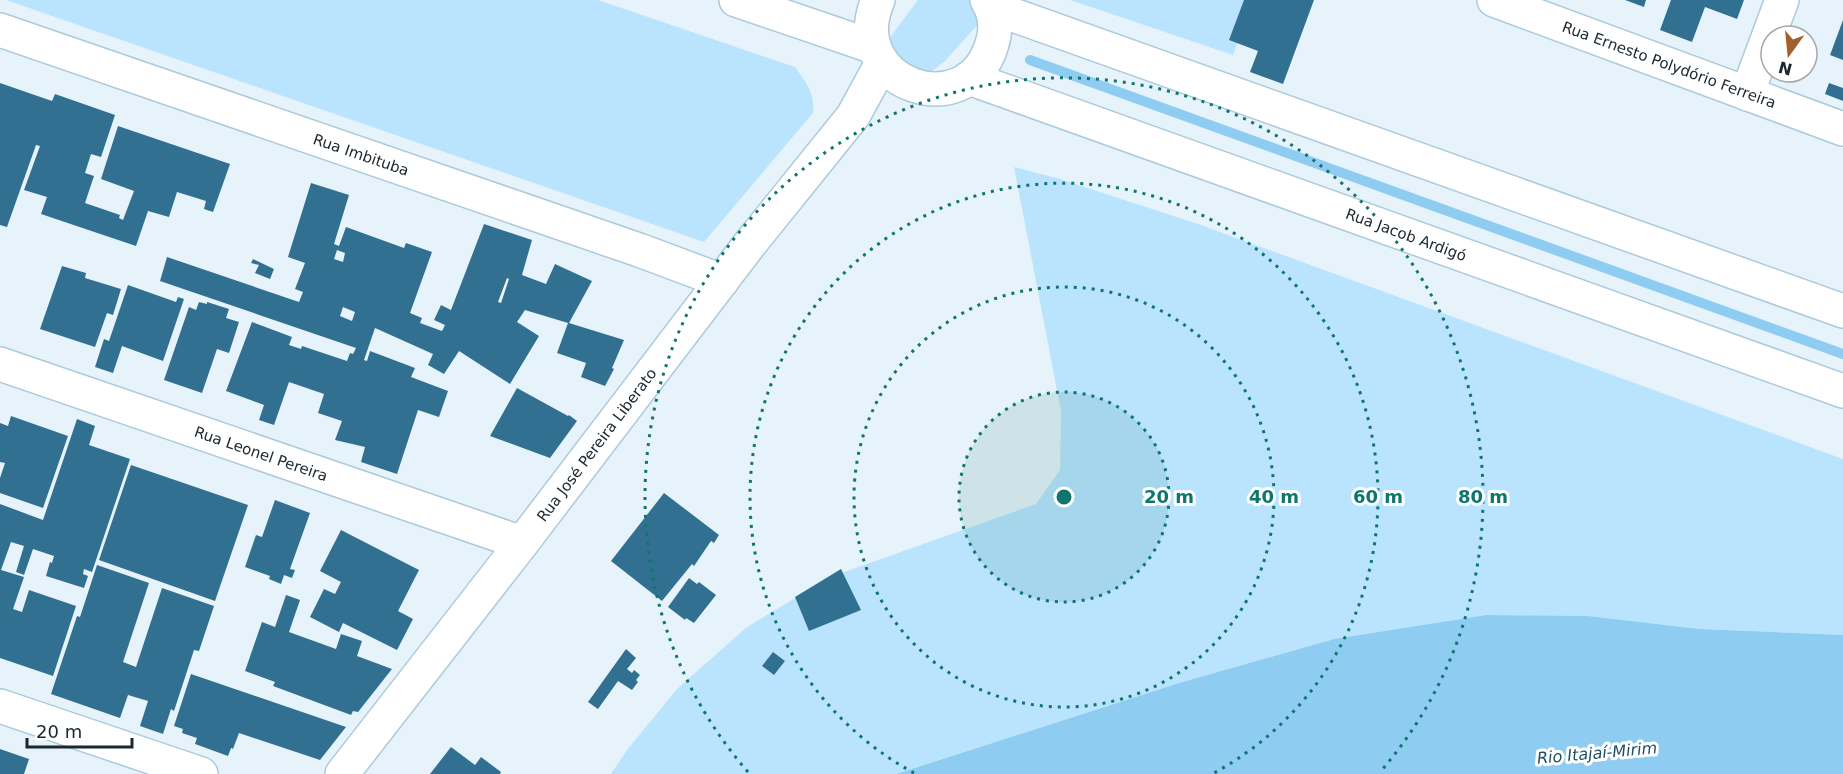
<svg xmlns="http://www.w3.org/2000/svg" width="1843" height="774" viewBox="0 0 1843 774" font-family="'DejaVu Sans',sans-serif">
<rect width="100%" height="100%" fill="#e7f3fa"/>
<g fill="#bae4fe">
<path d="M6,0H598L795,67C806,83 815,92 813,113L704,242Z"/>
<polygon points="918,0 976,0 980,22 945,61 922,79 885,44"/>
<polygon points="1070,0 1253,0 1233,55"/>
<polygon points="1014,167 1060,179 1198,224 1843,459 1843,635 1700,629 1588,616 1486,615 1334,639 1179,683 896,774 611,774 627,750 677,689 747,627 830,577 1036,504 1060,470 1061,411"/>
</g>
<polygon fill="#8eccf2" points="1486,615 1588,616 1700,629 1843,635 1843,774 896,774 1179,683 1334,639"/>
<g fill="none" stroke-linecap="round" stroke-linejoin="round">
<polyline stroke="#8eccf2" stroke-width="10" points="1030,60 1843,354"/>
</g>
<g fill="#327092" fill-rule="evenodd">
<polygon points="1244,0 1314,0 1283,84 1250,72 1258,51 1229,40"/>
<polygon points="1625,0 1646,0 1644,7"/>
<polygon points="1671,0 1744,0 1737,19 1705,7 1692,42 1660,30"/>
<polygon points="1843,20 1843,60 1830,55"/>
<polygon points="0,83 52,101 55,94 115,115 101,157 91,154 85,173 94,176 85,203 120,215 119,218 123,220 134,191 101,179 118,126 230,164 213,212 204,209 206,201 177,192 169,217 148,211 136,246 41,214 47,197 24,190 40,146 36,145 7,227 0,225"/>
<polygon points="1829,83 1843,88 1843,101 1825,94"/>
<path d="M311,183L349,195L334,244L339,246L346,227L404,248L406,243L432,252L410,313L422,318L420,323L442,331L445,325L434,320L441,305L451,310L484,224L532,240L522,275L546,284L555,264L592,281L569,323L624,340L612,368L614,369L605,386L581,377L586,363L557,353L568,323L525,310L517,322L539,336L510,384L459,351L444,374L428,365L433,354L375,328L364,360L367,361L370,351L415,368L411,377L448,391L439,417L418,410L397,474L361,462L365,447L335,440L342,421L318,413L324,394L289,382L274,425L259,420L264,405L226,391L252,322L292,337L289,345L301,349L302,346L347,361L350,353L353,354L356,348L160,281L167,257L299,302L303,292L295,289L305,263L288,257ZM337,250L345,253L343,262L334,259ZM507,278L509,279L501,303L498,302ZM343,307L355,312L352,321L340,316Z"/>
<polygon points="253,259 274,269 270,279 255,273 259,265 251,263"/>
<polygon points="62,266 86,273 85,278 121,289 113,315 107,313 95,347 40,329"/>
<polygon points="128,285 176,302 178,297 184,299 163,361 122,346 113,373 95,367 104,339 109,341"/>
<polygon points="199,302 207,304 207,302 229,309 226,318 239,322 229,353 217,349 202,393 164,380 189,307 196,310"/>
<polygon points="517,388 568,416 569,415 577,421 550,458 490,436"/>
<polygon points="11,416 68,436 43,508 0,493 0,478 5,463 0,462 0,423 8,426"/>
<polygon points="77,419 95,426 89,445 130,459 93,569 92,572 84,569 83,574 88,576 84,588 46,576 50,562 52,563 54,556 33,549 24,575 16,572 24,546 11,542 1,570 24,577 13,609 22,612 29,590 76,606 53,676 0,658 0,504 43,520"/>
<polygon points="131,465 248,505 215,601 99,560"/>
<polygon points="664,493 719,535 714,543 711,541 694,566 692,564 662,601 611,561"/>
<polygon points="275,500 310,513 290,569 295,570 292,578 284,575 281,584 269,579 270,576 245,567 256,535 262,537"/>
<polygon points="341,530 419,570 398,611 413,619 397,650 343,623 339,632 310,617 324,589 335,594 341,582 320,571"/>
<polygon points="97,565 149,583 123,662 136,667 162,588 214,606 199,651 194,650 174,711 171,709 163,734 140,726 148,701 128,695 120,718 51,694 77,616 80,617"/>
<polygon points="841,569 861,610 809,631 795,597"/>
<polygon points="689,578 697,584 699,582 716,595 694,623 686,618 685,620 668,607"/>
<polygon points="286,595 300,600 289,632 336,649 341,634 362,641 357,656 392,669 358,712 353,711 351,715 273,686 275,682 245,671 262,622 275,627"/>
<polygon points="626,649 636,658 627,669 632,673 634,670 640,675 636,680 638,682 632,690 618,681 598,709 588,702"/>
<polygon points="773,652 785,661 774,675 762,666"/>
<polygon points="191,674 346,727 320,760 239,733 233,749 231,748 228,756 195,744 197,738 182,733 183,729 174,726"/>
<polygon points="451,747 475,765 481,757 501,772 500,774 430,774"/>
<polygon points="0,749 29,759 24,774 0,774"/>
</g>
<g fill="none" stroke-linecap="round" stroke-linejoin="round">
<g stroke="#accadc" stroke-width="36">
<g id="minor">
<polyline points="1494,0 1843,129"/>
<polyline points="0,30 639,250 722,281"/>
<polyline points="1747,94 1782,0"/>
<polyline points="0,364 522,543"/>
<polyline points="0,706 201,774"/>
</g>
</g>
<g stroke="#accadc" stroke-width="36">
<g id="secondary">
<polyline points="736,0 874,47"/>
<path d="M878,0C842,83 967,128 992,44C997,29 995,13 987,0"/>
<polyline points="991,7 1843,311"/>
<polyline points="969,78 1843,391"/>
<polyline points="342,774 522,543 749,245 853,116 882,63"/>
</g>
</g>
<use href="#minor" stroke="#fff" stroke-width="33"/>
<use href="#secondary" stroke="#fff" stroke-width="33"/>
</g>
<circle cx="1064" cy="497" r="105" fill="#0f766e" fill-opacity=".12"/>
<g fill="none" stroke="#0f766e" stroke-width="3" stroke-dasharray="3 6">
<circle cx="1064" cy="497" r="105"/>
<circle cx="1064" cy="497" r="210"/>
<path d="M914 773A314 314 0 1 1 1214 773"/>
<path d="M748 772A419 419 0 1 1 1380 772"/>
</g>
<g text-anchor="middle" dominant-baseline="central" stroke-width="6" stroke-linejoin="round" paint-order="stroke">
<g font-size="15" fill="#1b262d" stroke="#fff">
<text transform="translate(1669 65) rotate(20)">Rua Ernesto Polydório Ferreira</text>
<text transform="translate(361 155) rotate(19)">Rua Imbituba</text>
<text transform="translate(1406 235) rotate(20)">Rua Jacob Ardigó</text>
<text transform="translate(597 445) rotate(-53)">Rua José Pereira Liberato</text>
<text transform="translate(261 454) rotate(19)">Rua Leonel Pereira</text>
</g>
<g font-size="16" font-style="italic" fill="#1d4e68" stroke="#fff">
<text transform="translate(1597 753) rotate(-5)">Rio Itajaí-Mirim</text>
</g>
</g>
<circle cx="1064" cy="497" r="9" fill="#0f766e" stroke="#fff" stroke-width="3"/>
<g font-size="18" text-anchor="middle" font-weight="bold" fill="#0f766e" stroke="#fff" stroke-width="6" stroke-linejoin="round" paint-order="stroke">
<text x="1169" y="503">20 m</text>
<text x="1274" y="503">40 m</text>
<text x="1378" y="503">60 m</text>
<text x="1483" y="503">80 m</text>
</g>
<g transform="translate(1789 54) rotate(195)"><circle r="28" fill="#ffffff" stroke="#a4a8ab" stroke-width="1.5"/>
<path d="M0-4.5L10 22L0 15L-10 22Z" fill="#a2602d"/>
<text y="-9" font-size="16" font-weight="bold" text-anchor="middle" fill="#1b262d">N</text>
</g>
<path d="M27 738v9h105v-9" fill="none" stroke="#1b262d" stroke-width="3"/>
<text x="36" y="738" font-size="18" fill="#1b262d" stroke="#ffffff" stroke-width="4.5" paint-order="stroke">20 m</text>
</svg>
